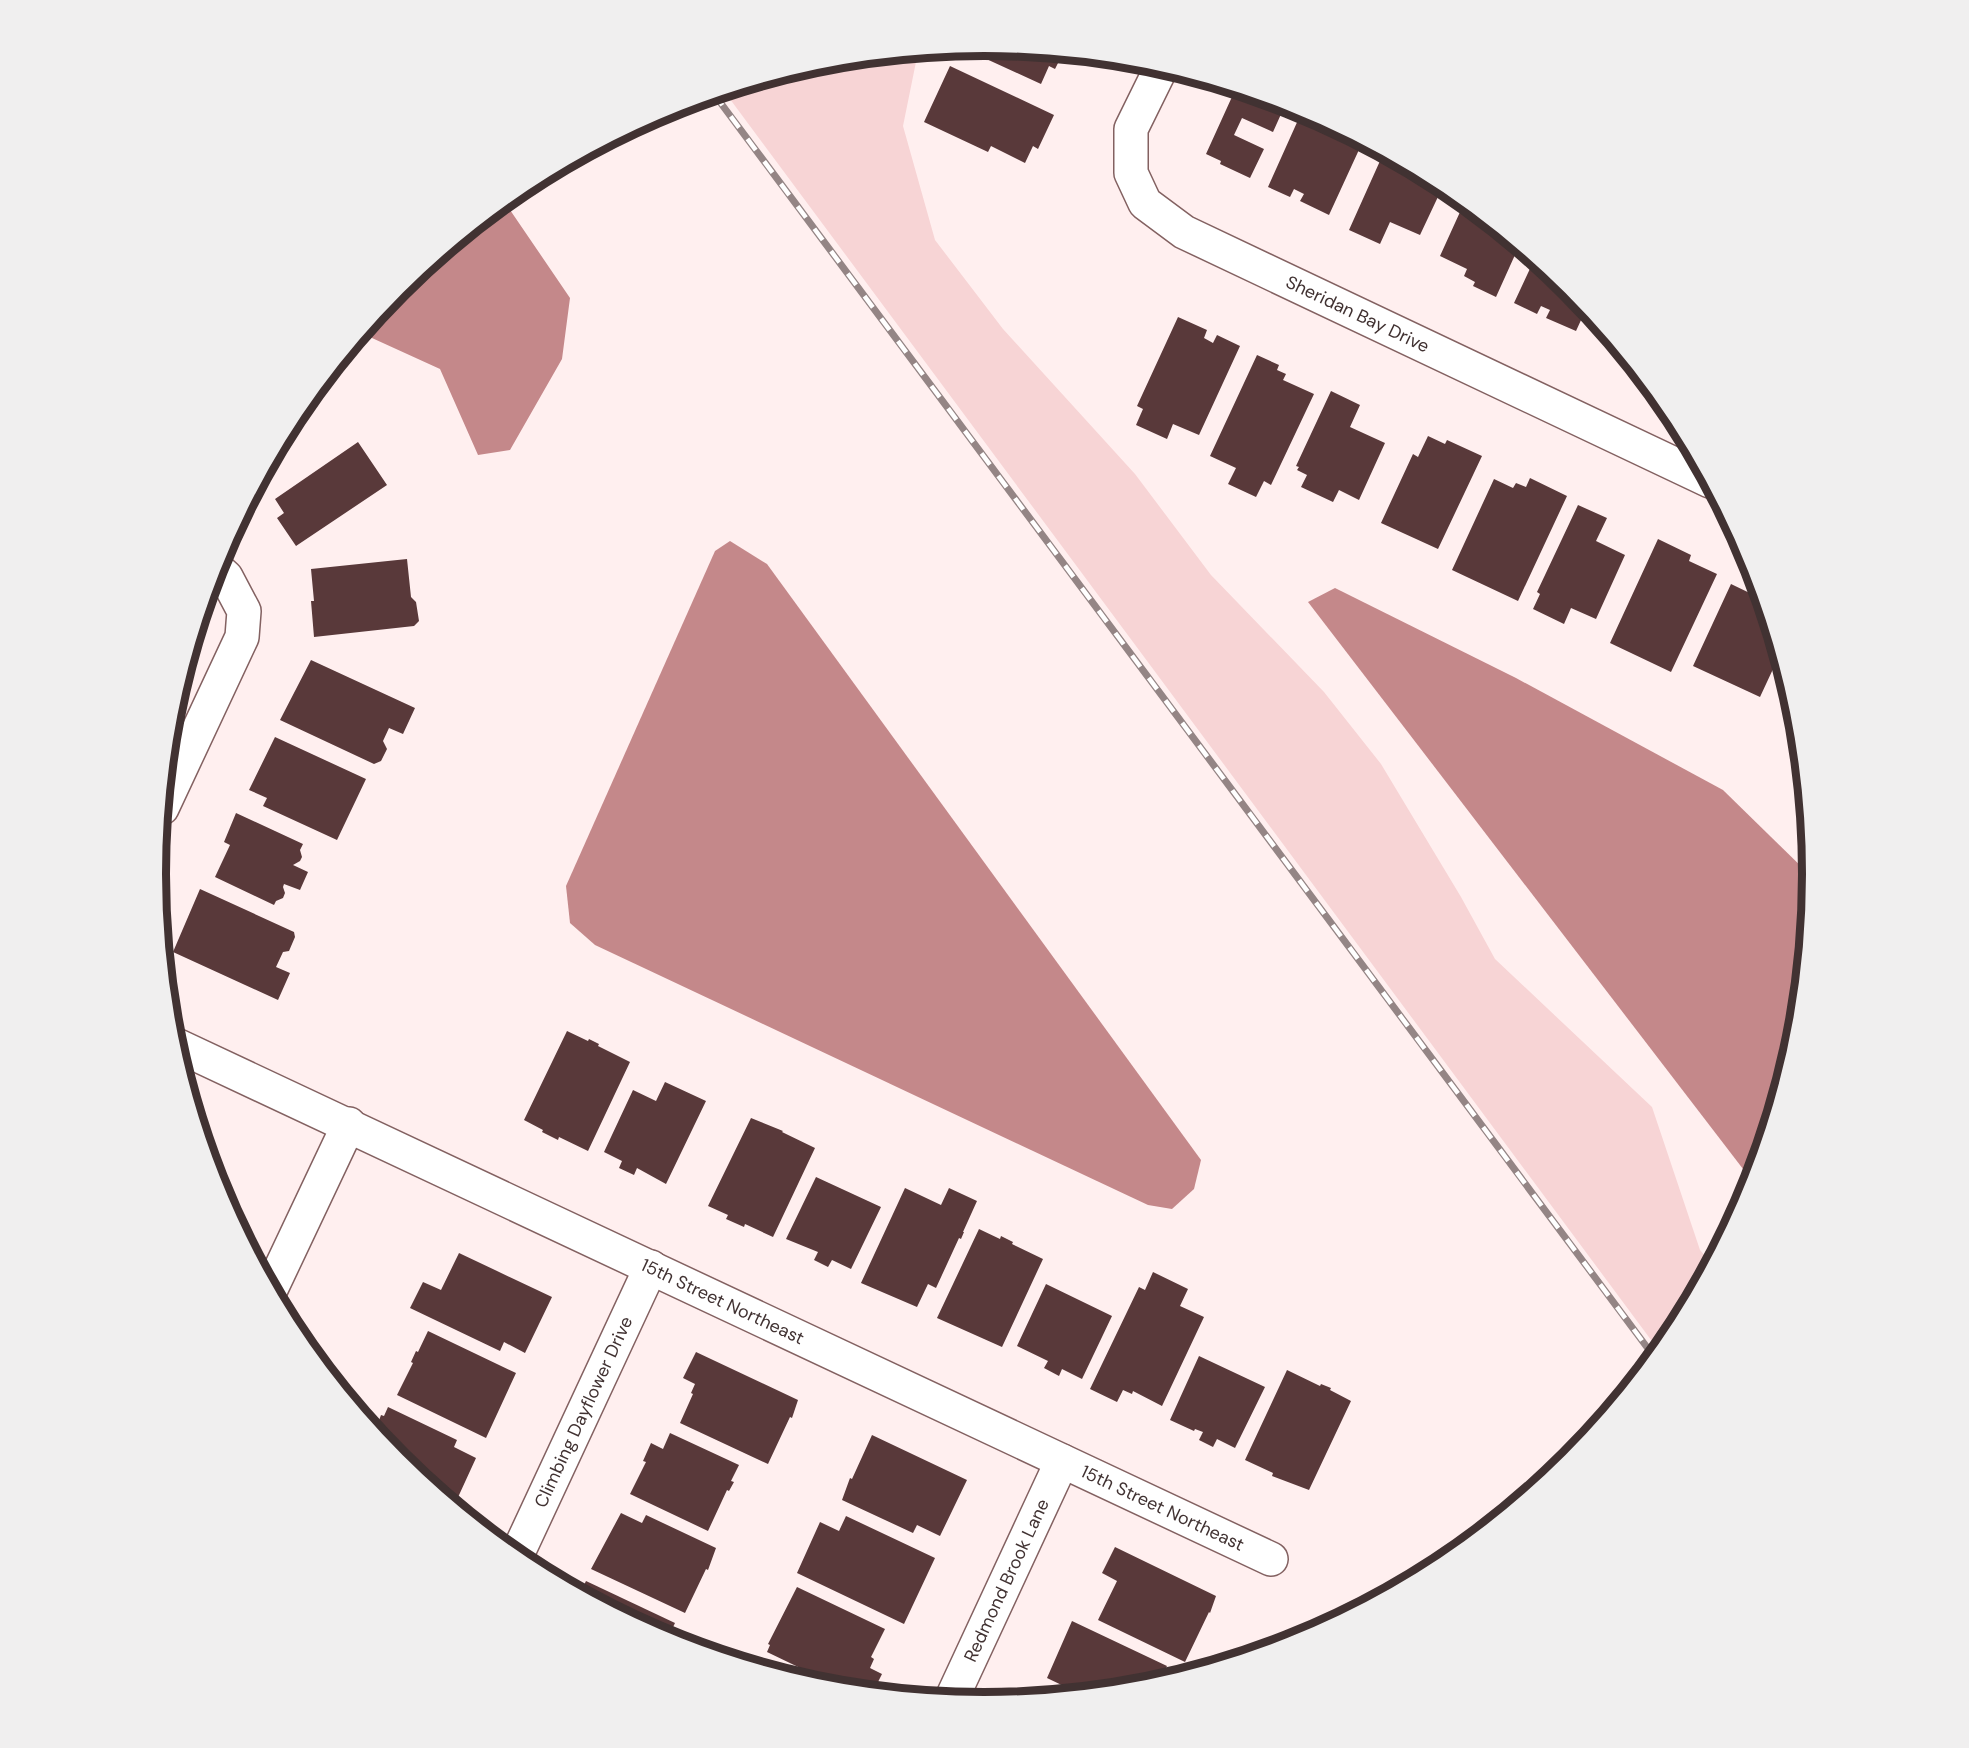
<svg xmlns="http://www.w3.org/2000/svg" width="1969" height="1748" viewBox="0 0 1969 1748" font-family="'DM Sans',sans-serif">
<rect width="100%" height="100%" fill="#ffefef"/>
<polygon fill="#f7d4d5" points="918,52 903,126 935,240 1003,329 1135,474 1211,575 1324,692 1381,764 1461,897 1495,959 1652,1107 1700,1250 1712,1264 1674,1335 1660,1352 724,91 823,61"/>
<g fill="#c4888a">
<polygon points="504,201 570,298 562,359 510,450 478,455 440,369 361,333 399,288"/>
<polygon points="730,541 767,564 1201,1160 1194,1189 1172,1209 1148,1205 595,945 570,923 566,886 715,551"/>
<polygon points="1335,588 1516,678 1723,790 1813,878 1797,1036 1753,1182 1308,602"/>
</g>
<g fill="#59393a">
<polygon points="988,45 1077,54 1073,62 1061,57 1055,69 1049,66 1041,84 982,57"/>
<polygon points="950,66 1054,115 1038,149 1033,146 1025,163 991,146 988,152 924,122"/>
<polygon points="1236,88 1286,103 1273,132 1242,118 1234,135 1264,149 1250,178 1220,164 1221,161 1206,154"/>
<polygon points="1303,109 1363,141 1329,215 1300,201 1304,194 1294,189 1290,197 1268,187"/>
<polygon points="1384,152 1444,184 1420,235 1390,222 1380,244 1349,230"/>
<polygon points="1465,201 1519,246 1496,297 1473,286 1475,282 1464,276 1467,269 1440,256"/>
<polygon points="1535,258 1571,288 1587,307 1576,331 1546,318 1550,310 1541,306 1537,314 1514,303"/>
<polygon points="1178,317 1207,330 1204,338 1213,343 1217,335 1240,346 1199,435 1173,424 1167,439 1136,425 1143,409 1137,406"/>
<polygon points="1257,355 1279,365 1277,370 1286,374 1283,380 1314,394 1271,485 1264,481 1256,497 1228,484 1236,468 1210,456"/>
<polygon points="1331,391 1360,405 1350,427 1385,443 1359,500 1339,490 1333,502 1301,487 1307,475 1297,470 1299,467 1296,466"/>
<polygon points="301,407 309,412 273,472 266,468"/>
<polygon points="1428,436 1445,444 1447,440 1482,456 1438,549 1381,523 1413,454 1418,457"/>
<polygon points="358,442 387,485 296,546 277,518 284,513 275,499"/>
<polygon points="1530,478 1567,496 1518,601 1452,570 1494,479 1513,488 1516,483 1526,487"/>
<polygon points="1578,505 1607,518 1596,541 1625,555 1596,619 1571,608 1564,624 1533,609 1540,594 1537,592"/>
<polygon points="1658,539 1691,555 1689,561 1717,574 1671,672 1610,643"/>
<polygon points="407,559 411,597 416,602 419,621 414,626 314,637 311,601 314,601 311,569"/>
<polygon points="1731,584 1758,597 1755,604 1760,606 1763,599 1780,654 1760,697 1693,666"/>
<polygon points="311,660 415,708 403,734 389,728 383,741 387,749 381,761 374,764 280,720"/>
<polygon points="1796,709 1798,713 1799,727 1789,716"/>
<polygon points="275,737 366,779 337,840 263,806 267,798 249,790"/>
<polygon points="236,813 303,844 300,850 302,857 300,861 293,865 308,872 300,890 284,884 283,887 285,893 283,898 276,901 274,905 215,877 230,845 224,842"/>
<polygon points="200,889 294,932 295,937 289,951 283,952 276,967 290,973 278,1000 173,952"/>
<polygon points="567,1031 588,1041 589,1039 599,1044 598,1046 630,1062 588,1151 559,1137 558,1140 542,1132 543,1130 524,1120"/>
<polygon points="665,1082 706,1101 666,1184 637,1168 634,1175 619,1168 622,1161 604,1152 633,1090 656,1101"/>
<polygon points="751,1118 783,1131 782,1132 815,1148 773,1237 745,1224 744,1227 726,1219 728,1215 708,1206"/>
<polygon points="816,1177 881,1207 851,1269 832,1260 828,1267 814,1260 818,1252 786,1239"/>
<polygon points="905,1188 941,1205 949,1188 977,1201 963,1232 964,1232 961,1239 959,1238 936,1288 928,1284 917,1307 861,1283"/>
<polygon points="979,1229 1000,1239 1001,1236 1013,1242 1012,1244 1043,1259 1002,1347 937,1318"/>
<polygon points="459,1253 552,1297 525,1353 504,1342 500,1351 410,1308 423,1282 441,1290"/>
<polygon points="1153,1272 1188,1289 1180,1306 1204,1317 1162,1406 1133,1391 1132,1394 1123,1390 1117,1402 1090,1389 1139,1287 1145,1290"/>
<polygon points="1046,1284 1112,1316 1082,1379 1062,1369 1059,1376 1044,1368 1048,1361 1017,1346"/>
<polygon points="428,1331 516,1373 486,1438 397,1395 413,1363 411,1362 416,1351 418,1352"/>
<polygon points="696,1352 798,1400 792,1418 790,1417 768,1464 680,1423 693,1394 691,1393 695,1384 683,1378"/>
<polygon points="1199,1356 1265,1387 1235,1448 1217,1439 1213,1447 1199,1440 1203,1432 1195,1429 1194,1431 1170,1420"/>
<polygon points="1287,1370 1320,1386 1321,1384 1331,1388 1330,1390 1351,1401 1309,1490 1272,1476 1273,1473 1245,1460"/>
<polygon points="388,1407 457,1440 454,1447 476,1458 454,1506 398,1460 375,1432 381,1415 384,1416"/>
<polygon points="670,1433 739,1465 731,1481 734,1482 729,1491 727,1490 708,1531 630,1494 646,1462 643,1461 651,1443 663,1449"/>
<polygon points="872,1435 967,1480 940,1536 917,1525 913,1533 842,1500 850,1478 852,1479"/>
<polygon points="621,1513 642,1523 646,1515 716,1548 708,1570 706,1569 685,1613 591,1569"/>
<polygon points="846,1516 935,1558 904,1624 797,1573 820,1522 839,1531"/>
<polygon points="1115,1547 1216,1596 1210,1613 1209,1612 1185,1662 1098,1620 1117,1581 1102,1573"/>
<polygon points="586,1581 675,1623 667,1640 580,1593"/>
<polygon points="797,1587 885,1629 871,1657 874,1659 870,1668 882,1674 873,1692 844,1689 767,1652 770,1645 768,1644"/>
<polygon points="1072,1621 1167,1666 1158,1683 1146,1687 1067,1695 1070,1689 1047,1678"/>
</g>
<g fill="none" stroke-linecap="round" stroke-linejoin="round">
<g stroke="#836161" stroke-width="36">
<g id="street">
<path id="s1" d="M1162,66L1131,129V173L1145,203L1184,232L1710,481"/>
<polyline points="162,808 242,637 244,611 226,577 215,567"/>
<path id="s2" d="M174,1044L1271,1559"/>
<path id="s3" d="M516,1557L651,1267"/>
<path id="s4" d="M951,1700L1062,1461"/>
</g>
</g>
<g stroke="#836161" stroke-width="36">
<polyline id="secondary" points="271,1289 349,1124"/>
</g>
<use href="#street" stroke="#fff" stroke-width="33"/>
<use href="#secondary" stroke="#fff" stroke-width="33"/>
<g stroke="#948585" stroke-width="7">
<polyline id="rail" points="714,94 1655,1358"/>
</g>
<use href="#rail" stroke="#fff" stroke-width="4.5" stroke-dasharray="14" stroke-linecap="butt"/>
</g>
<g text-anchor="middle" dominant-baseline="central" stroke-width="6" stroke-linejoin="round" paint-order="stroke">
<g font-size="18" fill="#413232" stroke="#fff">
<text stroke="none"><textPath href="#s1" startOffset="388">Sheridan Bay Drive</textPath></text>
<text stroke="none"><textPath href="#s2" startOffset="606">15th Street Northeast</textPath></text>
<text stroke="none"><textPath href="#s3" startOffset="160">Climbing Dayflower Drive</textPath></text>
<text stroke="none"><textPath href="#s2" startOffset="1092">15th Street Northeast</textPath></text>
<text stroke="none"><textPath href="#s4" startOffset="132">Redmond Brook Lane</textPath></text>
</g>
</g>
<path d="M0 0H1969V1748H0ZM166 874a818 818 0 1 1 1636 0a818 818 0 1 1-1636 0Z" fill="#f0efef" fill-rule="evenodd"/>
<path fill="none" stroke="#413232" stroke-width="8" d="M166 874a818 818 0 1 1 1636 0a818 818 0 1 1-1636 0Z"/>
</svg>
